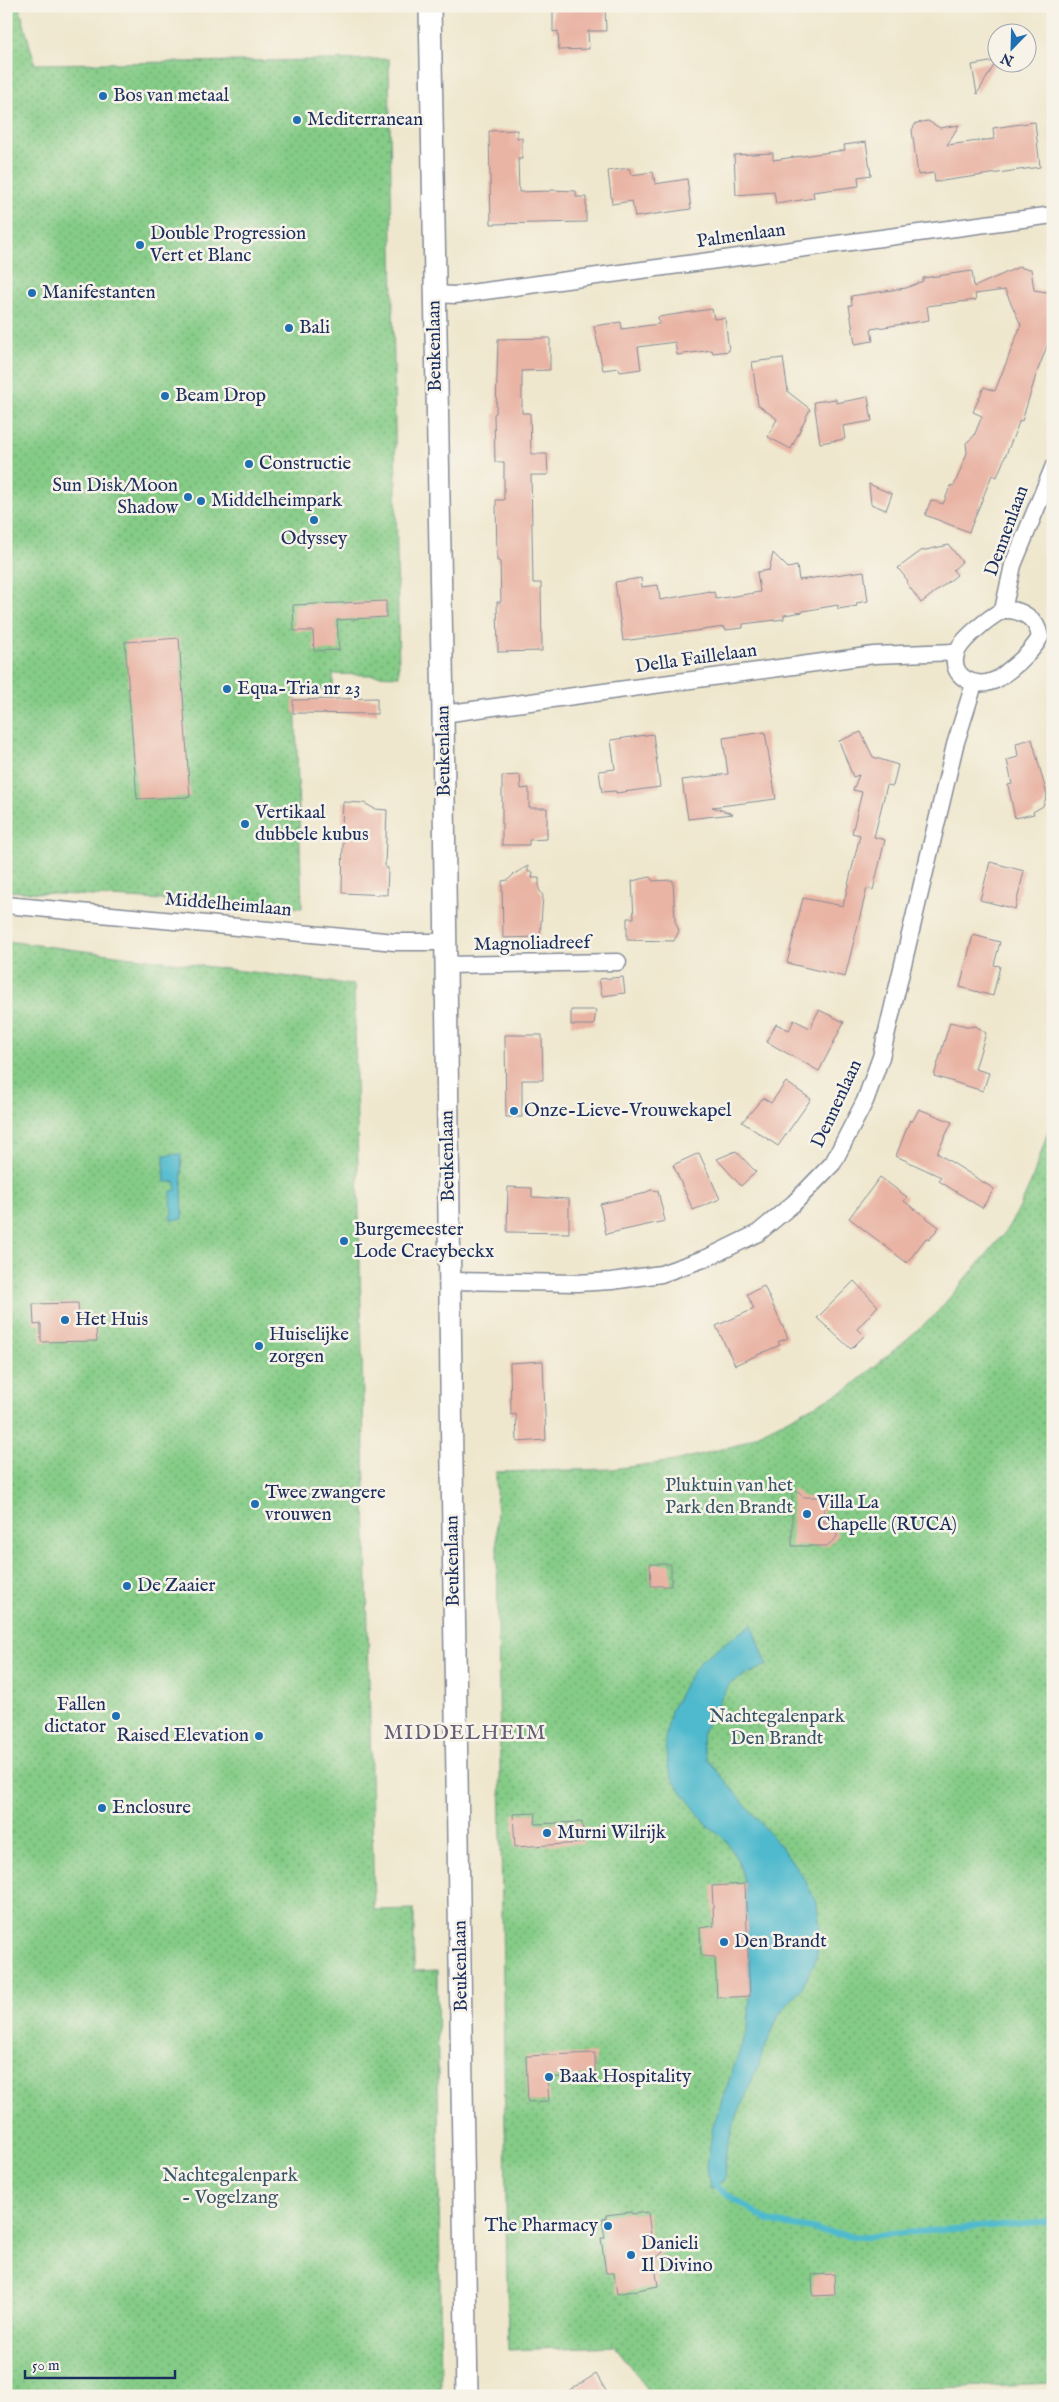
<svg xmlns="http://www.w3.org/2000/svg" width="1059" height="2402" viewBox="0 0 1059 2402" font-family="'IM FELL English',serif">
<defs>
<pattern id="park-dots" width="8" height="8" patternUnits="userSpaceOnUse" patternTransform="scale(1.25)"><rect width="8" height="8" fill="#85cc87"/><path d="M2 2h.1M6 6h.1" fill="none" stroke="#6ca672" stroke-width="1.8" stroke-linecap="round"/></pattern>
</defs>
<rect width="100%" height="100%" fill="#f7f3e8"/>
<filter id="ink" filterUnits="userSpaceOnUse"><feTurbulence type="fractalNoise" baseFrequency=".02" numOctaves="2"/><feDisplacementMap in="SourceGraphic" scale="10" xChannelSelector="R" yChannelSelector="G"/><feConvolveMatrix kernelMatrix="1 2 1 2 8 2 1 2 1" color-interpolation-filters="sRGB"/></filter>
<filter id="wash" filterUnits="userSpaceOnUse"><feTurbulence type="fractalNoise" baseFrequency=".0096" numOctaves="4" result="noise"/><feDisplacementMap in="SourceGraphic" scale="20" xChannelSelector="R" yChannelSelector="G"/><feGaussianBlur stdDeviation="1.12" result="paint"/><feColorMatrix in="noise" values="0 0 0 0 0 0 0 0 0 0 0 0 0 0 0 0 0 1.4 0 .05"/><feComposite in="paint" operator="in"/></filter>
<g filter="url(#wash)">
<rect width="100%" height="100%" fill="#efe7cd"/>
<g fill="url(#park-dots)" stroke="#507e72">
<polygon points="6,6 19,6 35,64 389,59 399,676 333,674 333,689 295,690 302,908 6,891"/>
<polygon points="6,941 354,985 374,1910 414,1909 414,1971 437,1970 441,2396 6,2396"/>
<polygon points="1053,1116 1053,2383 761,2396 653,2396 614,2346 508,2350 496,1472 612,1469 675,1461 737,1445 849,1388 933,1317 1003,1235 1019,1209 1032,1180"/>
</g>
<g fill="#50bacd" stroke="#367496">
<polygon points="181,1154 183,1219 172,1220 171,1191 176,1190 176,1182 165,1182 164,1155"/>
<polygon points="752,1624 767,1665 730,1683 703,1730 702,1744 707,1759 786,1853 805,1880 817,1905 821,1934 815,1962 801,1989 779,2014 733,2126 726,2152 724,2180 710,2190 707,2166 713,2126 748,2027 750,1997 745,1885 739,1863 726,1840 706,1824 673,1780 667,1763 665,1739 671,1711 684,1685 701,1660"/>
</g>
<g fill="none" stroke-linecap="round" stroke-linejoin="round">
<polyline stroke="#50bacd" stroke-width="6" points="716,2186 768,2221 853,2237 1053,2221"/>
</g>
<g id="blocks">
<g fill="#e9b4a4">
<polygon points="553,6 605,6 606,31 588,31 589,49 559,50 558,31 553,32"/>
<polygon points="996,61 996,62 977,94 972,65"/>
<polygon points="928,121 940,128 959,125 947,145 994,139 993,128 1035,122 1040,167 935,182 934,173 918,175 912,130 916,123"/>
<polygon points="517,130 517,138 522,138 522,159 518,159 519,192 551,191 551,190 576,191 576,197 586,197 586,222 491,224 489,131"/>
<polygon points="866,142 871,175 858,177 859,186 813,192 814,198 776,204 774,192 736,195 734,155 773,153 773,160 845,150 844,145"/>
<polygon points="629,168 631,175 653,172 655,184 687,179 691,209 635,217 632,201 612,204 608,171"/>
<polygon points="1021,266 1022,268 1031,269 1034,290 1053,293 1053,331 1037,372 1022,421 1020,420 997,477 992,475 969,532 925,515 931,500 943,504 951,485 954,486 967,453 966,443 974,436 982,416 973,412 984,387 995,391 1021,325 1005,290 975,294 976,300 927,306 929,320 871,329 873,341 855,344 849,305 852,305 851,296 906,288 923,281 923,278 972,271 974,287"/>
<polygon points="712,309 714,319 725,318 729,351 713,353 712,350 677,355 675,342 638,347 641,369 620,372 619,368 603,370 594,326 621,322 622,329 659,324 658,317"/>
<polygon points="550,338 550,370 522,371 522,413 530,413 531,454 547,454 548,475 531,475 533,583 541,583 542,651 498,652 497,602 501,602 500,561 497,561 496,500 504,500 504,462 495,462 494,414 496,413 498,339"/>
<polygon points="783,358 788,392 810,409 791,449 768,437 777,419 758,405 752,362"/>
<polygon points="868,397 872,421 843,426 845,439 820,443 814,402 836,399 836,403"/>
<polygon points="869,484 892,494 886,510 871,504"/>
<polygon points="949,545 962,562 953,570 957,575 921,603 906,582 908,581 898,568 921,551"/>
<polygon points="773,553 788,568 797,566 799,580 864,571 868,601 856,603 857,606 838,609 838,605 803,611 803,612 784,615 784,619 743,624 743,628 725,630 724,627 623,641 615,582 641,578 642,587 658,585 660,600 710,591 710,593 714,592 716,599 760,592 757,572 769,570"/>
<polygon points="386,601 386,617 337,620 339,650 314,651 313,631 294,631 293,605"/>
<polygon points="179,638 190,797 137,799 125,642"/>
<polygon points="377,698 377,714 293,713 293,700"/>
<polygon points="765,732 776,799 712,807 733,814 688,819 682,780 728,774 723,738"/>
<polygon points="861,732 873,757 898,765 893,786 887,785 874,837 885,840 873,890 867,888 845,977 787,963 803,898 843,906 860,835 852,833 862,792 853,790 859,775 853,777 839,741"/>
<polygon points="653,734 660,787 616,793 616,791 602,792 599,771 615,769 611,740"/>
<polygon points="1032,739 1047,795 1043,806 1033,812 1034,814 1015,818 1008,785 1012,784 1007,760 1018,757 1016,743"/>
<polygon points="520,775 521,789 529,788 529,808 547,808 547,839 529,840 529,845 502,845 502,776"/>
<polygon points="343,802 364,803 375,809 387,810 385,867 388,868 387,895 342,893 343,837 338,832 342,827"/>
<polygon points="990,862 1024,871 1015,909 980,900"/>
<polygon points="528,866 528,872 533,872 532,878 539,878 539,889 543,896 540,937 503,938 502,881 508,880 514,874"/>
<polygon points="650,877 653,881 673,880 675,921 679,931 674,941 627,940 627,918 634,918 632,881"/>
<polygon points="973,935 1000,942 994,965 1000,966 993,996 960,987"/>
<polygon points="623,977 625,993 602,996 599,979"/>
<polygon points="571,1010 596,1010 594,1025 571,1025"/>
<polygon points="819,1010 844,1022 819,1071 767,1042 776,1024 789,1030 794,1020 810,1028"/>
<polygon points="950,1022 970,1027 976,1026 986,1033 975,1069 989,1073 983,1091 934,1076"/>
<polygon points="505,1035 542,1035 543,1080 522,1080 522,1117 506,1117"/>
<polygon points="786,1082 811,1099 778,1146 742,1122 763,1098 771,1103"/>
<polygon points="919,1109 952,1122 937,1153 994,1189 982,1208 939,1181 941,1177 896,1156 910,1120 912,1122"/>
<polygon points="736,1151 756,1172 741,1186 717,1159"/>
<polygon points="699,1153 720,1199 693,1210 673,1165"/>
<polygon points="880,1177 907,1197 904,1201 939,1227 929,1240 926,1238 907,1263 849,1218"/>
<polygon points="508,1187 532,1188 532,1197 569,1199 569,1233 507,1232"/>
<polygon points="651,1190 658,1191 665,1221 606,1234 600,1204 642,1194"/>
<polygon points="854,1281 878,1306 857,1329 864,1336 851,1349 817,1318"/>
<polygon points="764,1286 788,1338 778,1342 780,1345 735,1365 716,1326 754,1309 747,1294"/>
<polygon points="78,1303 79,1316 95,1316 97,1341 41,1342 41,1324 34,1325 33,1304"/>
<polygon points="543,1361 546,1440 517,1442 516,1414 511,1415 510,1363"/>
<polygon points="792,1488 804,1497 825,1497 823,1522 829,1522 837,1531 837,1537 827,1546 792,1546"/>
<polygon points="650,1564 671,1564 671,1586 651,1586"/>
<polygon points="536,1813 535,1824 582,1822 583,1843 515,1847 513,1814"/>
<polygon points="745,1884 750,1996 717,1998 715,1957 701,1956 700,1928 714,1926 712,1886"/>
<polygon points="595,2053 595,2075 547,2078 549,2101 528,2102 526,2056"/>
<polygon points="631,2212 632,2214 648,2212 651,2236 661,2244 663,2252 654,2260 658,2286 617,2294 614,2273 606,2273 601,2238 605,2238 602,2219 606,2218 606,2215"/>
<polygon points="834,2274 835,2295 813,2296 812,2275"/>
<polygon points="596,2374 609,2396 560,2396"/>
</g>
</g>
</g>
<g filter="url(#ink)">
<use href="#blocks" fill-opacity="0" stroke="#858b96" stroke-width="1"/>
<g fill="none" stroke-linecap="round" stroke-linejoin="round">
<g stroke="#858b96" stroke-width="19">
<g id="minor">
<polyline points="434,294 455,295 1053,215"/>
<path d="M1003,610C1021,609 1037,618 1040,637C1034,649 1023,659 1012,668C1006,672 1000,679 993,681C975,689 949,676 956,654C960,640 990,617 1003,610Z"/>
<polyline points="1003,610 1013,565 1053,468"/>
<polyline points="443,714 874,655 956,652"/>
<polyline points="6,905 395,942 446,942"/>
<polyline points="446,965 618,962"/>
<polyline points="449,1281 577,1283 612,1281 661,1274 709,1257 758,1233 794,1203 833,1163 865,1101 881,1057 955,745 974,684"/>
</g>
</g>
<g stroke="#858b96" stroke-width="24">
<polyline id="tertiary" points="430,6 443,714 452,1466 467,2396"/>
</g>
<use href="#minor" stroke="#fff" stroke-width="16"/>
<use href="#tertiary" stroke="#fff" stroke-width="21"/>
</g>
</g>
<g fill="#1f6fb2" stroke="#f7f3e8" stroke-width="2">
<circle cx="103" cy="96" r="5"/>
<circle cx="297" cy="120" r="5"/>
<circle cx="140" cy="245" r="5"/>
<circle cx="32" cy="293" r="5"/>
<circle cx="289" cy="328" r="5"/>
<circle cx="165" cy="396" r="5"/>
<circle cx="249" cy="464" r="5"/>
<circle cx="188" cy="497" r="5"/>
<circle cx="201" cy="501" r="5"/>
<circle cx="314" cy="520" r="5"/>
<circle cx="227" cy="689" r="5"/>
<circle cx="245" cy="824" r="5"/>
<circle cx="514" cy="1111" r="5"/>
<circle cx="344" cy="1241" r="5"/>
<circle cx="65" cy="1320" r="5"/>
<circle cx="259" cy="1346" r="5"/>
<circle cx="255" cy="1504" r="5"/>
<circle cx="807" cy="1514" r="5"/>
<circle cx="127" cy="1586" r="5"/>
<circle cx="116" cy="1716" r="5"/>
<circle cx="259" cy="1736" r="5"/>
<circle cx="102" cy="1808" r="5"/>
<circle cx="547" cy="1833" r="5"/>
<circle cx="724" cy="1942" r="5"/>
<circle cx="549" cy="2077" r="5"/>
<circle cx="608" cy="2226" r="5"/>
<circle cx="631" cy="2255" r="5"/>
</g>
<g text-anchor="middle" dominant-baseline="central" stroke-width="5" stroke-linejoin="round" paint-order="stroke">
<g font-size="19" fill="#1b2f5e" stroke="#f7f3e8" text-anchor="start">
<text x="113" y="96">Bos van metaal</text>
<text x="307" y="120">Mediterranean</text>
<text x="150" y="234">Double Progression<tspan x="150" dy="22">Vert et Blanc</tspan></text>
<text x="42" y="293">Manifestanten</text>
<text x="299" y="328">Bali</text>
<text x="175" y="396">Beam Drop</text>
<text x="259" y="464">Constructie</text>
<text x="178" y="486" text-anchor="end">Sun Disk/Moon<tspan x="178" dy="22">Shadow</tspan></text>
<text x="211" y="501">Middelheimpark</text>
<text x="314" y="539" text-anchor="middle">Odyssey</text>
<text x="237" y="689">Equa-Tria nr 23</text>
<text x="255" y="813">Vertikaal<tspan x="255" dy="22">dubbele kubus</tspan></text>
<text x="524" y="1111">Onze-Lieve-Vrouwekapel</text>
<text x="354" y="1230">Burgemeester<tspan x="354" dy="22">Lode Craeybeckx</tspan></text>
<text x="75" y="1320">Het Huis</text>
<text x="269" y="1335">Huiselijke<tspan x="269" dy="22">zorgen</tspan></text>
<text x="265" y="1493">Twee zwangere<tspan x="265" dy="22">vrouwen</tspan></text>
<text x="817" y="1503">Villa La<tspan x="817" dy="22">Chapelle (RUCA)</tspan></text>
<text x="137" y="1586">De Zaaier</text>
<text x="106" y="1705" text-anchor="end">Fallen<tspan x="106" dy="22">dictator</tspan></text>
<text x="249" y="1736" text-anchor="end">Raised Elevation</text>
<text x="112" y="1808">Enclosure</text>
<text x="557" y="1833">Murni Wilrijk</text>
<text x="734" y="1942">Den Brandt</text>
<text x="559" y="2077">Baak Hospitality</text>
<text x="598" y="2226" text-anchor="end">The Pharmacy</text>
<text x="641" y="2244">Danieli<tspan x="641" dy="22">Il Divino</tspan></text>
</g>
<g font-size="19" fill="#1b2f5e" stroke="#f7f3e8">
<text transform="translate(741 236) rotate(-8)">Palmenlaan</text>
<text transform="translate(435 346) rotate(-91)">Beukenlaan</text>
<text transform="translate(1007 531) rotate(-70)">Dennenlaan</text>
<text transform="translate(696 659) rotate(-8)">Della Faillelaan</text>
<text transform="translate(444 751) rotate(-91)">Beukenlaan</text>
<text transform="translate(228 905) rotate(5)">Middelheimlaan</text>
<text transform="translate(532 944) rotate(-1)">Magnoliadreef</text>
<text transform="translate(837 1104) rotate(-65)">Dennenlaan</text>
<text transform="translate(448 1156) rotate(-91)">Beukenlaan</text>
<text transform="translate(453 1561) rotate(-91)">Beukenlaan</text>
<text transform="translate(461 1966) rotate(-91)">Beukenlaan</text>
</g>
<g font-size="19" fill="#365668" stroke="#f7f3e8">
<text x="729" y="1486">Pluktuin van het<tspan x="729" dy="22">Park den Brandt</tspan></text>
<text x="777" y="1717">Nachtegalenpark<tspan x="777" dy="22">Den Brandt</tspan></text>
<text x="230" y="2176">Nachtegalenpark<tspan x="230" dy="22">- Vogelzang</tspan></text>
</g>
<g font-size="21" letter-spacing="1" fill="#635e76" stroke="#f7f3e8">
<text x="465" y="1733">MIDDELHEIM</text>
</g>
</g>
<rect width="1059" height="2402" fill="none" stroke="#f7f3e8" stroke-width="25"/>
<g transform="translate(1012 48) rotate(203)"><circle r="24" fill="#f7f3e8" stroke="#9fa5b1"/>
<path d="M0-4L9 19L0 12L-9 19Z" fill="#1f6fb2"/>
<text y="-8" font-size="14" font-weight="bold" text-anchor="middle" fill="#1b2f5e">N</text>
</g>
<path d="M25 2370v8h150v-8" fill="none" stroke="#1b2f5e" stroke-width="2.5"/>
<text x="32" y="2370" font-size="15" fill="#1b2f5e" stroke="#f7f3e8" stroke-width="4" paint-order="stroke">50 m</text>
</svg>
